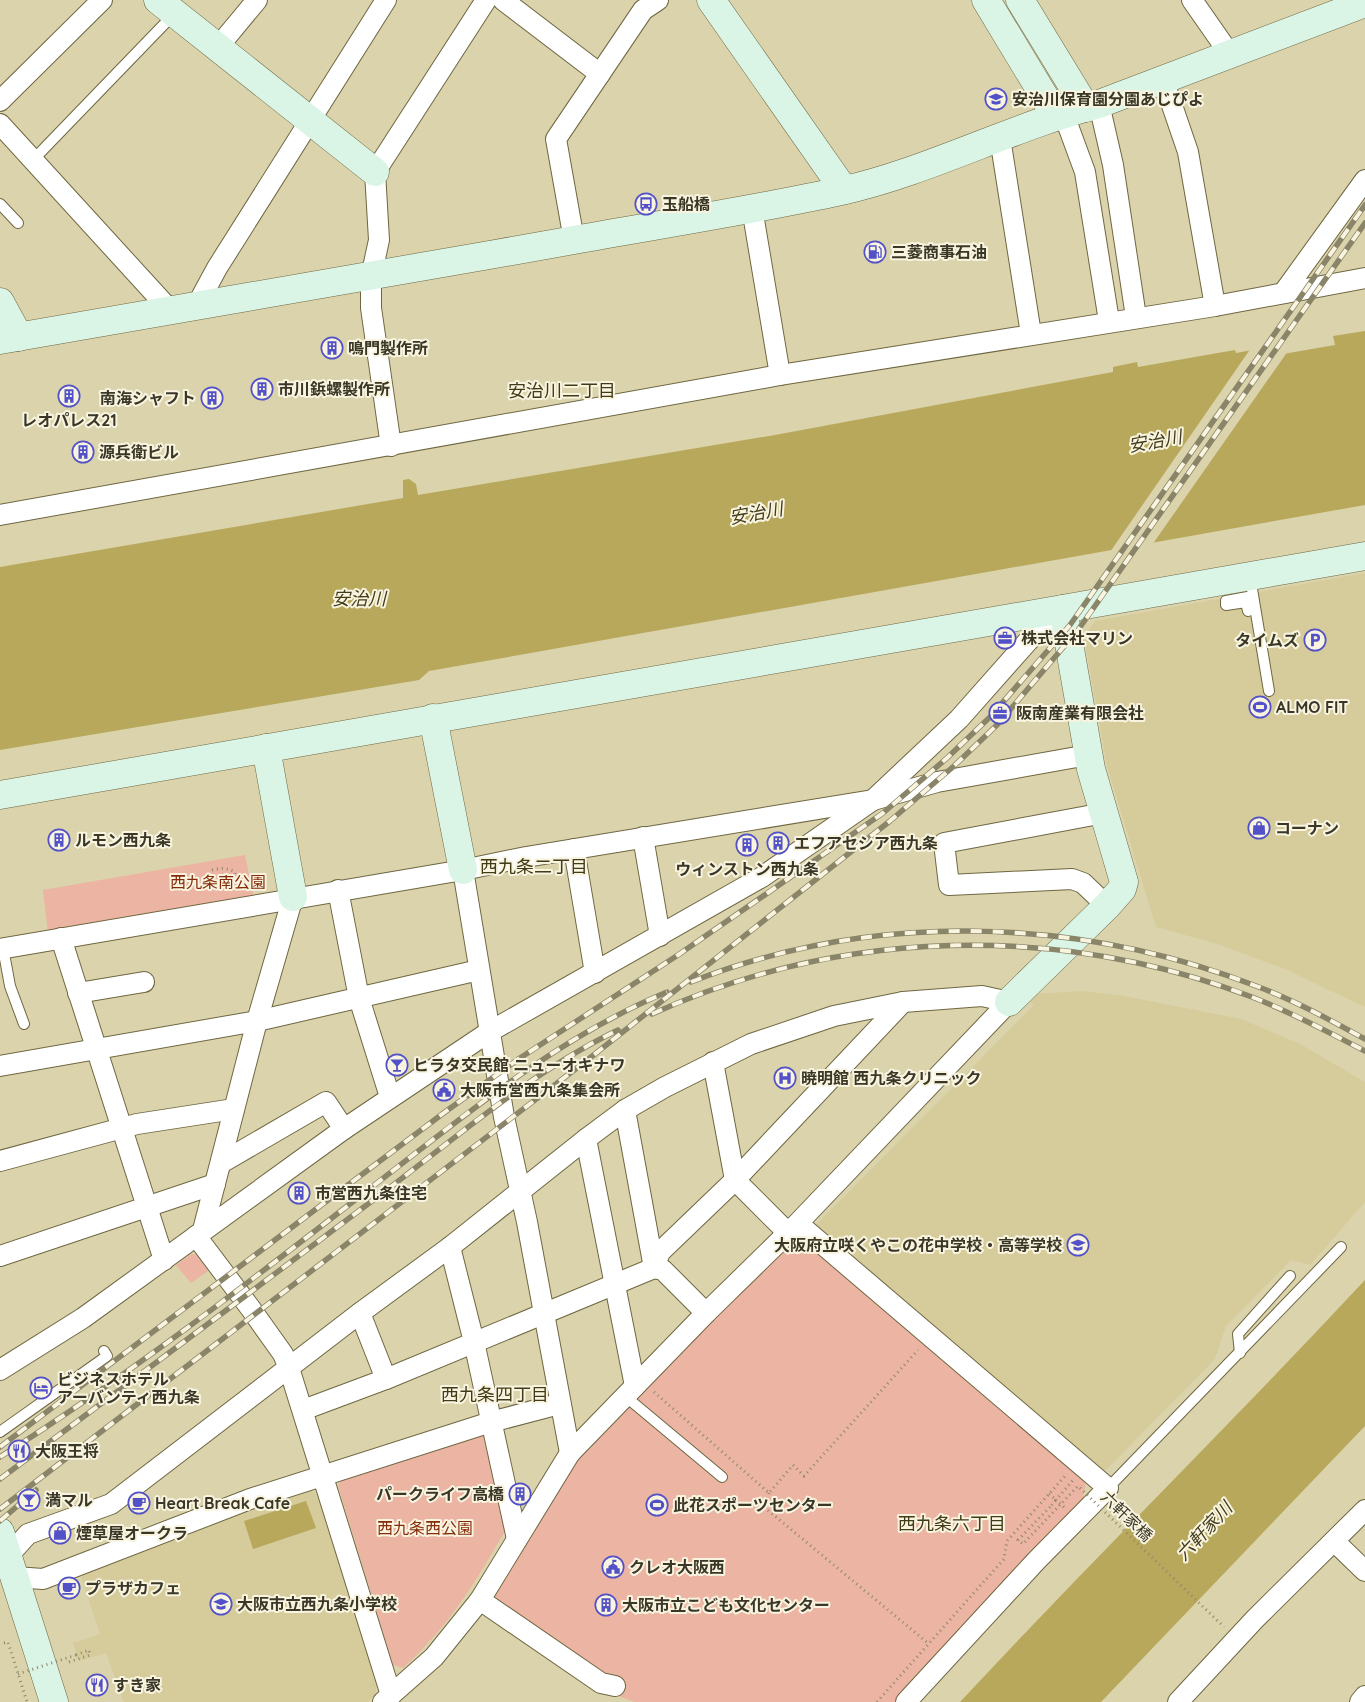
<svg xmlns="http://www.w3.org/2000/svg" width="1365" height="1702" viewBox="0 0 1365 1702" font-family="Quicksand,'Noto Sans JP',sans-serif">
<rect width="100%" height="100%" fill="#dbd3ab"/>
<g fill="#d5cb9b">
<polygon points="1365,573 1365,1007 1285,969 1221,945 1156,927 1107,766 1084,637 1095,621"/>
<polygon points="1082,991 1124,996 1241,1019 1300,1044 1365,1082 1365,1202 1310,1265 1291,1260 1226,1326 1215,1359 1100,1476 811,1230 1034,1005 1029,1001 1035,994"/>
<polygon points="309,1489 317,1495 377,1684 375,1695 367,1702 124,1702 106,1653 79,1661 73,1643 100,1634 80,1574 247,1509"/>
</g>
<g fill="#ebb4a3">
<polygon points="245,855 254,898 48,933 43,890"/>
<polygon points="797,1235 1087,1476 1082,1503 897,1702 634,1702 596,1687 483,1608 572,1459"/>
<polygon points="191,1254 201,1255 211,1269 191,1283 176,1265"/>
<path d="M483,1435L488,1438L508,1526C476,1581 451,1624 403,1668L393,1665L338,1486L342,1479Z"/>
</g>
<g fill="#b8a85c">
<polygon points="1365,331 1365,505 429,671 419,680 0,750 0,567 403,498 403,480 409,479 416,484 418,495 775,435 1113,372 1113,367 1137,362 1138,367 1235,350 1236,353 1252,350 1254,359 1335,345 1333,336"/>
<path d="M1365,1280V1426L1101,1702H960C1093,1559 1232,1423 1365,1280Z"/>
<polygon points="306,1501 316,1528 253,1549 244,1521"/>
</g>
<polygon fill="#dbd3ab" points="1251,348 1254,349 1256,356 1288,351 1152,545 1110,552"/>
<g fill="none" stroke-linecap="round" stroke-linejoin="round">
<g stroke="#6e6742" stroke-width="12">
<g id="lane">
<polyline points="33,160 174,14"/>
<polyline points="0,204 18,223"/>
<polyline points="1252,589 1269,691"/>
<polyline points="1248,611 1246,602 1226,605 1226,601 1253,596"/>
<polyline points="3,948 10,986 24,1024"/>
<polyline points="1240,1353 1238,1334 1290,1276"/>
<polyline points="625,1396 722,1477"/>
<polyline points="0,1432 107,1356 104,1351"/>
<polyline points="1108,1488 1341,1247"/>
</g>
</g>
<g stroke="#6e6742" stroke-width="22">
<g id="street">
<polyline points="503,0 600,74"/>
<polyline points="1192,0 1229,53"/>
<polyline points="218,47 257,0"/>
<polyline points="1163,79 1188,152 1215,306"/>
<polyline points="0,101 102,0"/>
<polyline points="1099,104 1113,165 1136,317"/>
<polyline points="1064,115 1085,172 1109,321"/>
<polyline points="0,124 169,309"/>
<polyline points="1000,138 1031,334"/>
<polyline points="752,208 780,375"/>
<polyline points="574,240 556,139 643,10 658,0"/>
<polyline points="1284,292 1365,180"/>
<polyline points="197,305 217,268 386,0"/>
<polyline points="391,446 371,308 371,277 379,240 375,172 486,0"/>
<polyline points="0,515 780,375 1215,306 1365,278"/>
<polyline points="1104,813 944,843 949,885 1072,879 1083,883 1107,906"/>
<polyline points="643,837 660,936"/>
<polyline points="574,849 595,973"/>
<polyline points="463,870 504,1117 527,1222 570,1453"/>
<polyline points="338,890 359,998 390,1097"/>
<polyline points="61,938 164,1260"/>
<polyline points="0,949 463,870 526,857 873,800 937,782 1088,755"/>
<polyline points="78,993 144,982"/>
<polyline points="713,1062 735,1180 788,1233"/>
<polyline points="0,1066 257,1021 479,970"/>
<polyline points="625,1110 654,1268 663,1270 706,1313"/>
<polyline points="586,1139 635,1386"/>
<polyline points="0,1161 137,1124 234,1109"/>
<polyline points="221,1163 326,1102 344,1129"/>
<polyline points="203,1230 257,1021 293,897"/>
<polyline points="807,1231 1108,1488 1037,1560 906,1702"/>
<polyline points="196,1236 251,1309 283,1354 289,1368 391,1695"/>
<polyline points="450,1247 474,1342 517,1539"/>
<polyline points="0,1256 215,1184"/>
<polyline points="360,1313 386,1379"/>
<polyline points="0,1370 83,1318 344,1129 489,1032 762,877 873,800 959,719 1029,640 1063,609"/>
<polyline points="303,1410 386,1379 654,1268 660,1252 735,1180 903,1002"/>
<polyline points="1334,1541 1365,1571"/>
<polyline points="0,1565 28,1534 111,1504 360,1313 450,1247 586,1139 625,1110 665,1087 751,1044 834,1016 903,1002 982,996 1009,1002"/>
<polyline points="15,1577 43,1579 250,1499 491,1422 559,1404"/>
<polyline points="480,1600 601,1683 615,1686"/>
<polyline points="383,1702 434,1657 480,1600 570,1453 706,1313 797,1224 1009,1002"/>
<polyline points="1178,1702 1255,1619 1365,1510"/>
<polyline points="1360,1702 1365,1696"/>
</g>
</g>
<g stroke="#6e6742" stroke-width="29">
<g id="secondary">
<polyline points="158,0 375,172"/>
<polyline points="711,0 844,190"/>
<polyline points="986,0 1056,116"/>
<polyline points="1020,0 1086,108"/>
<polyline points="0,302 19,337"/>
<path d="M0,340C192,307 383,274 574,240C663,224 753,210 841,191C930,171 1011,127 1099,104L1365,3"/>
<polyline points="433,718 463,870"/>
<polyline points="266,748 293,897"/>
<polyline points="0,795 1365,556"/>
<polyline points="1009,1002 1107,906 1122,889 1124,882 1091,769 1063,609"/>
<polyline points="0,1532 54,1702"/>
</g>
</g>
<g stroke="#8e886c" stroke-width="3" stroke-dasharray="1 4" stroke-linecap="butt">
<polyline points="212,870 224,868 234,871 240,891"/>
<polyline points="654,1392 769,1493 793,1465 804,1476 918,1350"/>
<polyline points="769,1493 764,1507 929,1644"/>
<polyline points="1049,1494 1056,1500 1050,1507"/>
<polyline points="1064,1507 1056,1500 1073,1480"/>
<polyline points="4,1643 8,1642 27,1702"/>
<polyline points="69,1662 90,1655 89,1650 76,1655"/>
<polyline points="877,1702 1004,1559 1007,1541 1065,1476"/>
</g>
<use href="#lane" stroke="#fff" stroke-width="10"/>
<use href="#street" stroke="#fff" stroke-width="20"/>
<use href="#secondary" stroke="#daf5e6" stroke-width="28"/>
<g stroke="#8a8569" stroke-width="5.5">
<g id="rail">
<path d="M691,982C872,911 1075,916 1256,986C1294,1000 1330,1020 1365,1039"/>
<path d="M652,1014C842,928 1058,923 1252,997C1291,1012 1328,1032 1365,1051"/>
<polyline points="0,1447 445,1112 520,1058 678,955 883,813 947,758 990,717 1070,625 1365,205"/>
<path d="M0,1457C128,1376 248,1283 368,1190C463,1117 556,1038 667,992"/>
<path d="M0,1479C126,1385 251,1292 376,1198C455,1139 529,1073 618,1030"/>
<polyline points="0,1509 586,1061 890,821 954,766 997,725 1078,630 1365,223"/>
<polyline points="0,1521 36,1490"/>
</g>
</g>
<use href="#rail" stroke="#f8f4e0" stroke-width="4" stroke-dasharray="11" stroke-linecap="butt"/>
<g stroke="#8e886c" stroke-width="3" stroke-dasharray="1 4" stroke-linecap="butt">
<polyline points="1050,1507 1018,1540 1023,1544 1078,1486 1224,1627"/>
<polyline points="18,1674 76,1655"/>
</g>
</g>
<defs>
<g id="school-ring" transform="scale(1.125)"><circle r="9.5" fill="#f8f4e0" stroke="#5251c8" stroke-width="1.5"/><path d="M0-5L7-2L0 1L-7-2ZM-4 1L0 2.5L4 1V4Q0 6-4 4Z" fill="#5251c8"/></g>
<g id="bus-ring" transform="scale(1.125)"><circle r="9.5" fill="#f8f4e0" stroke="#5251c8" stroke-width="1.5"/><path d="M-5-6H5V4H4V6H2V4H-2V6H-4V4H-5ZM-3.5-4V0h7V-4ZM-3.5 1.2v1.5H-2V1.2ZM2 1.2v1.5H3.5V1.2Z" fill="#5251c8"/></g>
<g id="fuel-ring" transform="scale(1.125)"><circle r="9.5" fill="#f8f4e0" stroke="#5251c8" stroke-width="1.5"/><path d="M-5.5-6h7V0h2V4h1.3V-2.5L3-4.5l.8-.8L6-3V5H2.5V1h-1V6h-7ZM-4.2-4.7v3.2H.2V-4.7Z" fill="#5251c8"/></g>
<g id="building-ring" transform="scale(1.125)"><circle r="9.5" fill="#f8f4e0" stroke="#5251c8" stroke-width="1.5"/><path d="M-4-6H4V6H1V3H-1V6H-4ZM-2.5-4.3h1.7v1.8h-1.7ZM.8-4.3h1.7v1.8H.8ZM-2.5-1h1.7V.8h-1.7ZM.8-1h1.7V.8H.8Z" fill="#5251c8"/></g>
<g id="office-ring" transform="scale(1.125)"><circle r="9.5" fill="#f8f4e0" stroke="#5251c8" stroke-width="1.5"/><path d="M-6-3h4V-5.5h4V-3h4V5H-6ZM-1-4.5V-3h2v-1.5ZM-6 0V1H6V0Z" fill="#5251c8"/></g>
<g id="parking-ring" transform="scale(1.125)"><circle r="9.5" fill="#f8f4e0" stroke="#5251c8" stroke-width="1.5"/><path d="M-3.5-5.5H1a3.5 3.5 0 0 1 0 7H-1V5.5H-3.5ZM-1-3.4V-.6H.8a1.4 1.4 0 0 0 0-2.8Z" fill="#5251c8"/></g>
<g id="stadium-ring" transform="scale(1.125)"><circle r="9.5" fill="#f8f4e0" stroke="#5251c8" stroke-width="1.5"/><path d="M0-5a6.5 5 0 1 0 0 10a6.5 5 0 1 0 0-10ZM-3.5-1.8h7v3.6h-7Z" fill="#5251c8"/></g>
<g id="shop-ring" transform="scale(1.125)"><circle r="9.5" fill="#f8f4e0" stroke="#5251c8" stroke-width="1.5"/><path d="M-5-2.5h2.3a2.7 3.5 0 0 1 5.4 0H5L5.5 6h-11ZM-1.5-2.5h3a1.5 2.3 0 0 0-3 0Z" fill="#5251c8"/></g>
<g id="bar-ring" transform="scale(1.125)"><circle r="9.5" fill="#f8f4e0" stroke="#5251c8" stroke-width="1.5"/><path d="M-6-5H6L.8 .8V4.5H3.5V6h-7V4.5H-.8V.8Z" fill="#5251c8"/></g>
<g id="hospital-ring" transform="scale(1.125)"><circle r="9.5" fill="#f8f4e0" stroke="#5251c8" stroke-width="1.5"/><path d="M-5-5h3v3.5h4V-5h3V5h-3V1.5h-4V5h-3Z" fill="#5251c8"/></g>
<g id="civic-ring" transform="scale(1.125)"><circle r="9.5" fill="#f8f4e0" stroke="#5251c8" stroke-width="1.5"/><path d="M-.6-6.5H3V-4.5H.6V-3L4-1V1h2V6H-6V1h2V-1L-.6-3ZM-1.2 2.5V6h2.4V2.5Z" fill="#5251c8"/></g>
<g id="hotel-ring" transform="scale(1.125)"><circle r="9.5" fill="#f8f4e0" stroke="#5251c8" stroke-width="1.5"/><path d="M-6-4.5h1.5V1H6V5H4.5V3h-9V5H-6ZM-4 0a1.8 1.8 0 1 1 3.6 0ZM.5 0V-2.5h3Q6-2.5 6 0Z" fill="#5251c8"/></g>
<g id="restaurant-ring" transform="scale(1.125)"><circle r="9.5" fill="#f8f4e0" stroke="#5251c8" stroke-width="1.5"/><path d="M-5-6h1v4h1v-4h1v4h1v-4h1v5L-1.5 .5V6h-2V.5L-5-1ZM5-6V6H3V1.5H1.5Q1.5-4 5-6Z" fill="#5251c8"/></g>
<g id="cafe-ring" transform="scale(1.125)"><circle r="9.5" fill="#f8f4e0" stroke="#5251c8" stroke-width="1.5"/><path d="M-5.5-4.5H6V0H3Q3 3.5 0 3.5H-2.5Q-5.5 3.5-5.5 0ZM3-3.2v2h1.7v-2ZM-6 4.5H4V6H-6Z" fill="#5251c8"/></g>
</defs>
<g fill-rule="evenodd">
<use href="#school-ring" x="996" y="99"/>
<use href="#bus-ring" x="646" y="204"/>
<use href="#fuel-ring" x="875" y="252"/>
<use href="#building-ring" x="332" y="348"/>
<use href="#building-ring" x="262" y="389"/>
<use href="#building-ring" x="69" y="396"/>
<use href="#building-ring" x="212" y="398"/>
<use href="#building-ring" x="83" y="452"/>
<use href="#office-ring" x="1005" y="638"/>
<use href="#parking-ring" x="1315" y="640"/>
<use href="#stadium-ring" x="1260" y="707"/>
<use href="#office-ring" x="1000" y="713"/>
<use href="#shop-ring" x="1259" y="828"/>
<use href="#building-ring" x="59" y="840"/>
<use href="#building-ring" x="778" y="843"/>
<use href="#building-ring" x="747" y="845"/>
<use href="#bar-ring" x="397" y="1065"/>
<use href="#hospital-ring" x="785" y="1078"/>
<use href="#civic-ring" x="444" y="1090"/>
<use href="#building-ring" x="299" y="1193"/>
<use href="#school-ring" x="1078" y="1245"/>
<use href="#hotel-ring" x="41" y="1388"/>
<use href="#restaurant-ring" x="19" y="1451"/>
<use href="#building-ring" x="520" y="1494"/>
<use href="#bar-ring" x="29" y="1500"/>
<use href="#cafe-ring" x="139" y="1503"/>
<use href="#stadium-ring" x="657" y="1505"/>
<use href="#shop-ring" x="60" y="1533"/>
<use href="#civic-ring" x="613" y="1567"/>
<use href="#cafe-ring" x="69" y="1588"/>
<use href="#school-ring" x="221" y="1604"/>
<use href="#building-ring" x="606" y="1605"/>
<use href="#restaurant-ring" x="97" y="1685"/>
</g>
<g text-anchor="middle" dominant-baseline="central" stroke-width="4" stroke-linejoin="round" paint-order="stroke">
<g font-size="16" font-weight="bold" fill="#3a3727" stroke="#f8f4e0" text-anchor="start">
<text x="1012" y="99">安治川保育園分園あじぴよ</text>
<text x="662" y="204">玉船橋</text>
<text x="891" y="252">三菱商事石油</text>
<text x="348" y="348">鳴門製作所</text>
<text x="278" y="389">市川鋲螺製作所</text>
<text x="196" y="398" text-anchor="end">南海シャフト</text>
<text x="69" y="420" text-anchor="middle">レオパレス21</text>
<text x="99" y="452">源兵衛ビル</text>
<text x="1021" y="638">株式会社マリン</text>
<text x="1299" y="640" text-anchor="end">タイムズ</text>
<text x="1276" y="707">ALMO FIT</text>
<text x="1016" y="713">阪南産業有限会社</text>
<text x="1275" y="828">コーナン</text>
<text x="75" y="840">ルモン西九条</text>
<text x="794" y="843">エフアセシア西九条</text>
<text x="747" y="869" text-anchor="middle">ウィンストン西九条</text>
<text x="413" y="1065">ヒラタ交民館 ニューオキナワ</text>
<text x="801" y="1078">暁明館 西九条クリニック</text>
<text x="460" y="1090">大阪市営西九条集会所</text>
<text x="315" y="1193">市営西九条住宅</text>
<text x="1062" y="1245" text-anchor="end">大阪府立咲くやこの花中学校・高等学校</text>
<text x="57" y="1379">ビジネスホテル<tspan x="57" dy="18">アーバンティ西九条</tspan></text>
<text x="35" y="1451">大阪王将</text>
<text x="504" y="1494" text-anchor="end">パークライフ高橋</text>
<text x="45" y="1500">満マル</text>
<text x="155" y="1503">Heart Break Cafe</text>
<text x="673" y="1505">此花スポーツセンター</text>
<text x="76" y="1533">煙草屋オークラ</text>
<text x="629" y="1567">クレオ大阪西</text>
<text x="85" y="1588">プラザカフェ</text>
<text x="237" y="1604">大阪市立西九条小学校</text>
<text x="622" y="1605">大阪市立こども文化センター</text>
<text x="113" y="1685">すき家</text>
</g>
<g font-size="16" fill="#852b0a" stroke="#f8f4e0">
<text x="218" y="882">西九条南公園</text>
<text x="425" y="1528">西九条西公園</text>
</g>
<g font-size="16" fill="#3a3727" stroke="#f8f4e0">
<text transform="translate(1127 1516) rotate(44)">六軒家橋</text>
</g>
<g font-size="18" fill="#423b17" stroke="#f8f4e0">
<text x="562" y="390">安治川二丁目</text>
<text x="534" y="866">西九条二丁目</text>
<text x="495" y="1394">西九条四丁目</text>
<text x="952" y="1523">西九条六丁目</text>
</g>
<g font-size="18" font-style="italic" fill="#433c1a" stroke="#f8f4e0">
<text transform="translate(1155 441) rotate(-10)">安治川</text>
<text transform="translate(756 513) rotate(-10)">安治川</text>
<text x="359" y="598">安治川</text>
<text transform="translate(1204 1531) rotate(-47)">六軒家川</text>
</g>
</g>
</svg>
